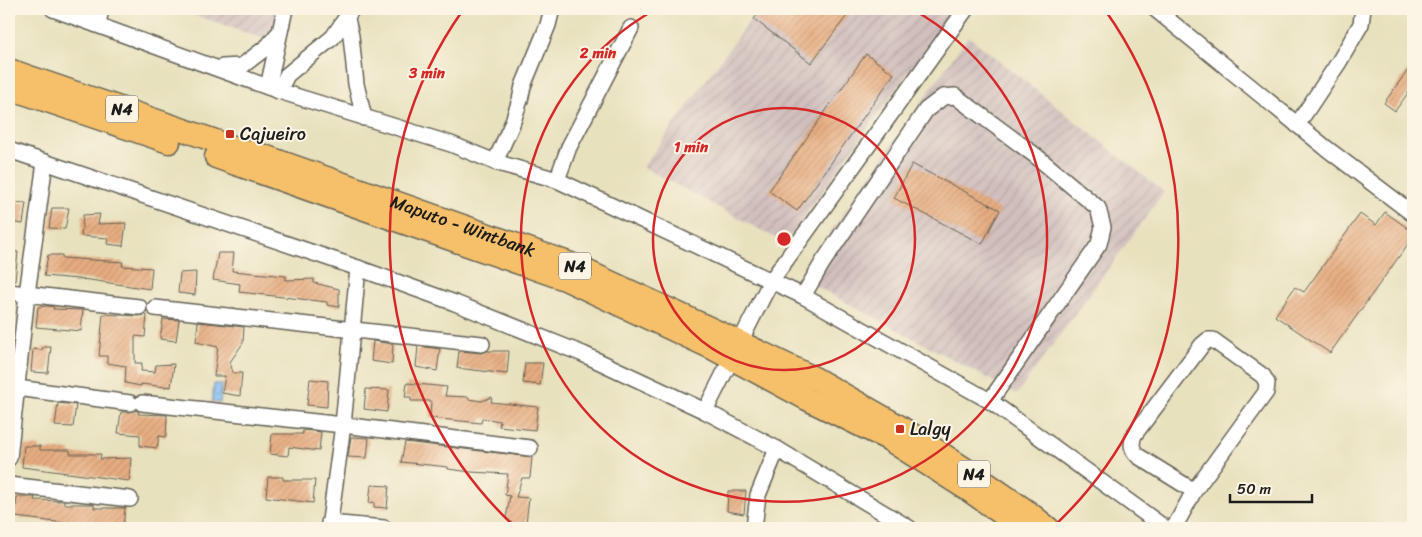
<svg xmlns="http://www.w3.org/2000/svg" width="1422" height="537" viewBox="0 0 1422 537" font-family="Sriracha,sans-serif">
<defs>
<pattern id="industrial-furrows" width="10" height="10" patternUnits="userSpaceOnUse" patternTransform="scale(1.25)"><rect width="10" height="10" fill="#d1bfbd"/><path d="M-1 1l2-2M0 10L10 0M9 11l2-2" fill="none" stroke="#b3a4a2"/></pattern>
<pattern id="water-waves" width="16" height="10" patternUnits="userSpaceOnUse" patternTransform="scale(1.25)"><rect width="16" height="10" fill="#83bdf4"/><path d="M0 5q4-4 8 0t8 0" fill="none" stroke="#71a2d1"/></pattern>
<pattern id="building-hatch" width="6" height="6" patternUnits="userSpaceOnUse" patternTransform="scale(1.25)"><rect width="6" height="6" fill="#e7ad81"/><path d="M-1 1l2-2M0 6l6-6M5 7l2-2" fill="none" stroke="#c6946f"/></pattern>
</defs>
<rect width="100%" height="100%" fill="#fcf5e5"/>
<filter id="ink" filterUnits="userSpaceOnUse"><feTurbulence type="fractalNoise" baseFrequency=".02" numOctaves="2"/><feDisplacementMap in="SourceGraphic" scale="10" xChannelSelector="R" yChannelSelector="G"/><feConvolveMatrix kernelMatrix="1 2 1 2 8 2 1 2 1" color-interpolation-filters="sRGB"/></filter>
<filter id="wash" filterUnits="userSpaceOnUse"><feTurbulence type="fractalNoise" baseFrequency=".0096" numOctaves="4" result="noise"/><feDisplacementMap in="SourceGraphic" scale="20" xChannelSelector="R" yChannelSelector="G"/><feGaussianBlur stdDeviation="1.12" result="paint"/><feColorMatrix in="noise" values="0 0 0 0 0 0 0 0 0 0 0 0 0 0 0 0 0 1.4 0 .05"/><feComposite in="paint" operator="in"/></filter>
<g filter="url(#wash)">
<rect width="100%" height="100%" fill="#e8e1be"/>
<g fill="url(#industrial-furrows)">
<polygon points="177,9 278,9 270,41"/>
<polygon points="758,9 954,9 785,243 643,167"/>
<polygon points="968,36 1164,192 1017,394 799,277"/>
</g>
<polygon fill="url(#water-waves)" stroke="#506c88" points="214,384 222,384 220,403 212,402"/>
<g id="blocks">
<g fill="url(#building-hatch)">
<polygon points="762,9 852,9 811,63 754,19"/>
<polygon points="866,54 894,74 797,211 769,191"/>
<polygon points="1413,63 1413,86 1395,111 1384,103"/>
<polygon points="912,164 1000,210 982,244 894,198"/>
<polygon points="9,202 26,203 23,224 9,222"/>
<polygon points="52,208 69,208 65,229 49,228"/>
<polygon points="1385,212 1413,232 1413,237 1330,353 1275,316 1295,287 1304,292 1360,214 1376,225"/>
<polygon points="100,214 98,224 126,223 123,246 107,244 108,238 81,236 83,215"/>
<polygon points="9,251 18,252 15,281 9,280"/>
<polygon points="218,253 234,253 232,271 286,276 286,280 314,279 314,283 339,289 339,307 327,305 327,302 239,292 240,284 213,280"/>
<polygon points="48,255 62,255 62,258 123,262 122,266 152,268 150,289 90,280 44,276"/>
<polygon points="196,272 195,295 178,293 180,273"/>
<polygon points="47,306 54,307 53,309 83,310 81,331 36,327 38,307"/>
<polygon points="103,314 138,316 147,315 145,337 135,336 135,363 142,363 141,371 155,372 156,365 174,364 171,387 165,386 166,387 141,384 141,386 125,383 126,366 107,363 107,356 99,356"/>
<polygon points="163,319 179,320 176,341 160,339"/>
<polygon points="198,322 244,327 243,343 230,362 233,373 242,373 240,396 222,393 225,376 214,376 218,347 196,342"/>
<polygon points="373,341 393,344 392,364 371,361"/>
<polygon points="418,346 440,349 437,371 416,367"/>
<polygon points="43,347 51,347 48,373 31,372 33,349 42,350"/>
<polygon points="459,351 481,353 487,351 509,351 507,374 457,368"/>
<polygon points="525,363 543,363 540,385 523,383"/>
<polygon points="310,379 328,381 327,407 307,405"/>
<polygon points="407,383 447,387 445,396 469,397 468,399 482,401 492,397 491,402 538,407 535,430 499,426 500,421 482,418 481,423 430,418 431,401 411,401 411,397 405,397"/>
<polygon points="366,389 389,390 387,412 364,409"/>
<polygon points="58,403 76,405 73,427 55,426"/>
<polygon points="135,410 139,412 138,414 167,415 166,437 159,436 157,448 140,446 140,435 118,433 121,412 129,412"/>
<polygon points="303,430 321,432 319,451 289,447 288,456 270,454 272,434 303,434"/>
<polygon points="351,437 369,438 367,458 348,457"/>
<polygon points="405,442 532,457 530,478 522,478 516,497 529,498 526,523 520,522 518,524 514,524 506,518 510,496 505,495 508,474 471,472 448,469 448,467 401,462"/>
<polygon points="24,446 40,446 40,450 70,450 70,454 101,454 100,459 131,458 129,481 22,467"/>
<polygon points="268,477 283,477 283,480 315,480 313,503 266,497"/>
<polygon points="371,485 389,486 387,508 374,507 374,502 369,503"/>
<polygon points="728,491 746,491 744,514 727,511"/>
<polygon points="17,497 35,497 34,500 64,501 64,504 94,504 94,508 125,508 123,528 106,528 15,517"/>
</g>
</g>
</g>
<g filter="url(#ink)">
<use href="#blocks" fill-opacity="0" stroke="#636155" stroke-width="1"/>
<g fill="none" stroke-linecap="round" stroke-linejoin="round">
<g stroke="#636155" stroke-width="18">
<g id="minor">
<polyline points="53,9 279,91 451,144 495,162 557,180 803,296 990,401 1165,528"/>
<polyline points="1155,9 1326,148 1413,214"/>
<polyline points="347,19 351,36 356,84 364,118"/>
<polyline points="98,24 101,9"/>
<polyline points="222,67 242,66 268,46 277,35"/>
<polyline points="268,87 285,9"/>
<polyline points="279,91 287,75 333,37 352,9"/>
<polyline points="1297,125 1339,62 1361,24 1363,9"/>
<polyline points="9,150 358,268 455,303 583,354 705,411 777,449 909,528"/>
<polyline points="495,162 512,124 520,100 523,86 548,25 552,9"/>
<polyline points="557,180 569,147 631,28"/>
<polyline points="9,292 139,307"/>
<polyline points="803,296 823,262 926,110 943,97 955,96 1036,156 1098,208 1103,227 1099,244 990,401"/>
<polyline points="155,308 482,344"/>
<polyline points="9,387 130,403"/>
<polyline points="142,403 343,425 530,448"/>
<polyline points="705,411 771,281 966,9"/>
<polyline points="9,458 27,294 45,162"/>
<polyline points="9,485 130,499"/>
<polyline points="329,523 384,528"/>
<polyline points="329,528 343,425 358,268"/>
<polyline points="754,528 758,495 777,449"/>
<path d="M1174,528L1194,491L1266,392L1267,383L1263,376L1213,340H1208L1202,345L1134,435C1131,444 1131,449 1138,456L1194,491"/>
</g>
</g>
<g stroke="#636155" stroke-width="25">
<g id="highway">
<path id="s1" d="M9,70L236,148L261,155L571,264L720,333L816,379L897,425L979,478L1028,512L1048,528"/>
<polyline points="9,88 169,142"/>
<polyline points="216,157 525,265 565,279 712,348 807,399 888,439 970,491 1022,528"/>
</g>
</g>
<use href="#minor" stroke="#fff" stroke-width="15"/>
<use href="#highway" stroke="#f6c06b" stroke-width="22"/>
</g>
</g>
<g fill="none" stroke="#d62828" stroke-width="2.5">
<circle cx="784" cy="239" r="131"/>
<path d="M912 9A263 263 0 1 1 656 9"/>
<path d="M515 527A394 394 0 0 1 463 10M1105 10A394 394 0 0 1 1053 527"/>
</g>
<g fill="#c8321e" stroke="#fcf5e5" stroke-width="2">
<rect x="225" y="129" width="10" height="10" rx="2.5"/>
<rect x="895" y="424" width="10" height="10" rx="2.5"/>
</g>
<g text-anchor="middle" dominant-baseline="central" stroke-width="4" stroke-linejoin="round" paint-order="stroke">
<g fill="#fcf5e5" stroke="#5f5d58" stroke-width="1">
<rect x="106" y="95.5" width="32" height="27" rx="4"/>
<rect x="559" y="252.5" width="32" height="27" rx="4"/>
<rect x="958" y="460.5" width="32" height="27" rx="4"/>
</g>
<g font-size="16" font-weight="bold" fill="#1c1c1c">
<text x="122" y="109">N4</text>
<text x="575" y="266">N4</text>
<text x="974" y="474">N4</text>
</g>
<g font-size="18" fill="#1c1c1c" stroke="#fcf5e5" text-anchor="start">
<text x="240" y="134">Cajueiro</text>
<text x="910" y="429">Lalgy</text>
</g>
<g font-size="18" fill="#1c1c1c" stroke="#fcf5e5">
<text stroke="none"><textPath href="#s1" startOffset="480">Maputo - Wintbank</textPath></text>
</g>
</g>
<circle cx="784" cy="239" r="8" fill="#d62828" stroke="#fcf5e5" stroke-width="2.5"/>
<g font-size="15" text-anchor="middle" font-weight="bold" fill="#d62828" stroke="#fcf5e5" stroke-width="4" stroke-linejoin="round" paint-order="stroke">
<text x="598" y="58">2 min</text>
<text x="427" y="78">3 min</text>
<text x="691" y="152">1 min</text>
</g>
<rect width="1422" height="537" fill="none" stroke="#fcf5e5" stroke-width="30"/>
<path d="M1230 494v8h82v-8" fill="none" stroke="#1c1c1c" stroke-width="2.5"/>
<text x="1237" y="494" font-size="15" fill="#1c1c1c" stroke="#fcf5e5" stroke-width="4" paint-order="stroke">50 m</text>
</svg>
